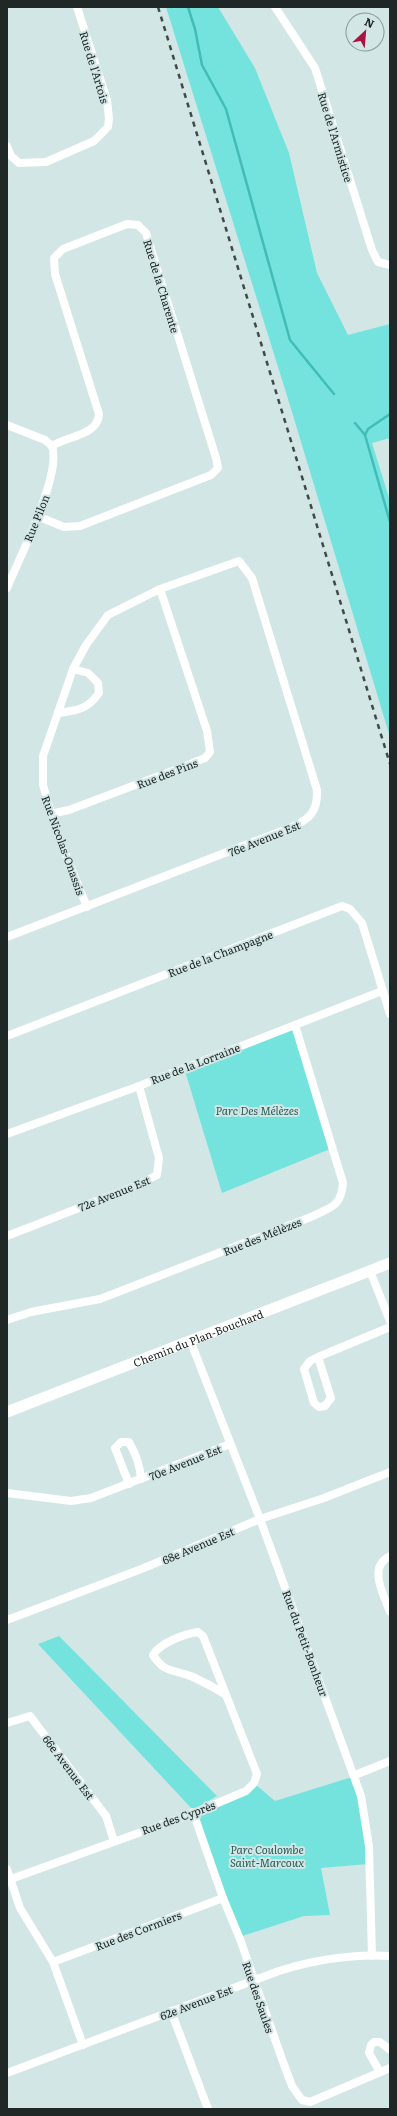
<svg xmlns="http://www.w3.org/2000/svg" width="397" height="2116" viewBox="0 0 397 2116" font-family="Literata,serif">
<rect width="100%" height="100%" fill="#d1e6e5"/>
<g fill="#74e3dd">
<polygon points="166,7 218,7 255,68 289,153 317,273 348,335 390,324 390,438 372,443 390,501 390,737 292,412"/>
<polygon points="294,1028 330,1149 222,1193 185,1071"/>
<polygon points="59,1636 217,1796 193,1810 38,1644"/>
<polygon points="352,1777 364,1819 368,1864 321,1868 330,1915 304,1916 239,1937 194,1813 255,1784 275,1801"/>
</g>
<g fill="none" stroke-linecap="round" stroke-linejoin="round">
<g stroke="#43bcb7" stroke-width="2.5">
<polyline points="188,7 195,29 202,65 226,109 290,340 334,394"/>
<polyline points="355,423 365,435 390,522"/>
<polyline points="365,435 368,429 390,414"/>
</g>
<g stroke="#fff" stroke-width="8">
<polyline points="275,7 315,68 372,250 378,262 390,265"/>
<polyline points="7,146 11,156 19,163 46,162 94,141 108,127 109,119 107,100 77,7"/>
<polyline points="7,425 45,440 52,446"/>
<path d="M37,516L64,527L80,526L211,475L218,468L216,458L146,233L138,225L127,224L63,249L54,258L55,274L99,414C98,436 66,436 52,446"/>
<path d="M7,588C19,559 62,474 52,446"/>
<path d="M58,713C77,710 87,710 99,693L98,683L88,673L73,669"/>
<polyline points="50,814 69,810 188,765 205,758 210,752 207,731 160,589"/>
<path d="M7,937L292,827C310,819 318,811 317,790L252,578L239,561L160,589L108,615L86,645L73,669L43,756V785L56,830L87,907"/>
<polyline points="7,1036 342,906 350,909 362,923 390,1014"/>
<polyline points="7,1134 139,1086 382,991"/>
<polyline points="7,1236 138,1185 157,1175 159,1158 139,1086"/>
<polyline points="370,1271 390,1321"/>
<path d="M7,1320L31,1312L100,1299L311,1217C330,1207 341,1208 343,1183L295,1025"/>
<polyline points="190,1340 260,1519 361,1796 369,1846 372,1956"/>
<polyline points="318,1357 331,1398 325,1406 319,1407 314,1403 304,1369 310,1361 318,1357 390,1327"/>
<path d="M129,1484L115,1448L121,1442H129C136,1454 140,1465 141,1479"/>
<polyline points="7,1493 71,1501 91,1498 230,1444"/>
<path d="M390,1556C367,1567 384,1595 390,1612"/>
<polyline points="7,1620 144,1568 260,1519 324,1498 390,1472"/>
<polyline points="7,1723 30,1716 106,1816 114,1841"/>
<polyline points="355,1775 390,1761"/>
<polyline points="193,1812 223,1898 240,1939 283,2062 292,2086 302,2100 310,2102 390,2068"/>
<polyline points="7,1869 20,1908 53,1962 83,2045"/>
<path d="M11,1879L194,1813L246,1791L254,1783L257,1774L203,1636L198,1632C184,1634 160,1643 153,1655C165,1674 174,1669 193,1677C204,1682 215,1688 226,1695"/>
<polyline points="53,1962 223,1898"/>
<polyline points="171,2011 208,2109"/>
<polyline points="380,2072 369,2053 371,2045 374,2042 380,2042 390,2050"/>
<path d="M7,2073L279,1971C314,1960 353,1954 390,1956"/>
</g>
<path stroke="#fff" stroke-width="11" id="s1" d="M7,1412L390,1263"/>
<polyline stroke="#404a49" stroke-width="2.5" stroke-dasharray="5 5" stroke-linecap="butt" points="158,7 390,764"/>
</g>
<g text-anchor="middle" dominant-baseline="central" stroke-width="4" stroke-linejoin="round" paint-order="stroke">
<g font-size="11" fill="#202827" stroke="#d1e6e5">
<text transform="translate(95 67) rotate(73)">Rue de l'Artois</text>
<text transform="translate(336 137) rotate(73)">Rue de l'Armistice</text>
<text transform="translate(162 286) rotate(73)">Rue de la Charente</text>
<text transform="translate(36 518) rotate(-68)">Rue Pilon</text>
<text transform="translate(167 773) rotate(-21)">Rue des Pins</text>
<text transform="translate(264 838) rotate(-22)">76e Avenue Est</text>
<text transform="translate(64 845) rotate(70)">Rue Nicolas-Onassis</text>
<text transform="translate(220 953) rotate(-21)">Rue de la Champagne</text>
<text transform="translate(195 1063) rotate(-21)">Rue de la Lorraine</text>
<text transform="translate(114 1193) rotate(-22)">72e Avenue Est</text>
<text transform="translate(262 1236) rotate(-22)">Rue des Mélèzes</text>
<text stroke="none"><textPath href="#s1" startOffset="205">Chemin du Plan-Bouchard</textPath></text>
<text transform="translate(185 1462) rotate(-22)">70e Avenue Est</text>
<text transform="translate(198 1545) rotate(-23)">68e Avenue Est</text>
<text transform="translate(306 1643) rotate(70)">Rue du Petit-Bonheur</text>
<text transform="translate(69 1767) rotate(53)">66e Avenue Est</text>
<text transform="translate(178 1817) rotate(-20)">Rue des Cyprès</text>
<text transform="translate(138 1930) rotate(-21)">Rue des Cormiers</text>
<text transform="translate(259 1997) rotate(71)">Rue des Saules</text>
<text transform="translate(196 2002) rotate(-21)">62e Avenue Est</text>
</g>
<g font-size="11" font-style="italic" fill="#2b5d5b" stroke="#d1e6e5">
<text x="257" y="1110">Parc Des Mélèzes</text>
<text x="267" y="1849">Parc Coulombe<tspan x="267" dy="13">Saint-Marcoux</tspan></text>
</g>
</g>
<rect width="397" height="2116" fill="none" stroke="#202827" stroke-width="16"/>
<g transform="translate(365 32) rotate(26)"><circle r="19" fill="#d1e6e5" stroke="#8a9a99"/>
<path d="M0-3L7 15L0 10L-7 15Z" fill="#a91342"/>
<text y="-6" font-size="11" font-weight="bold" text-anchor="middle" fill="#202827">N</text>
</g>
</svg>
